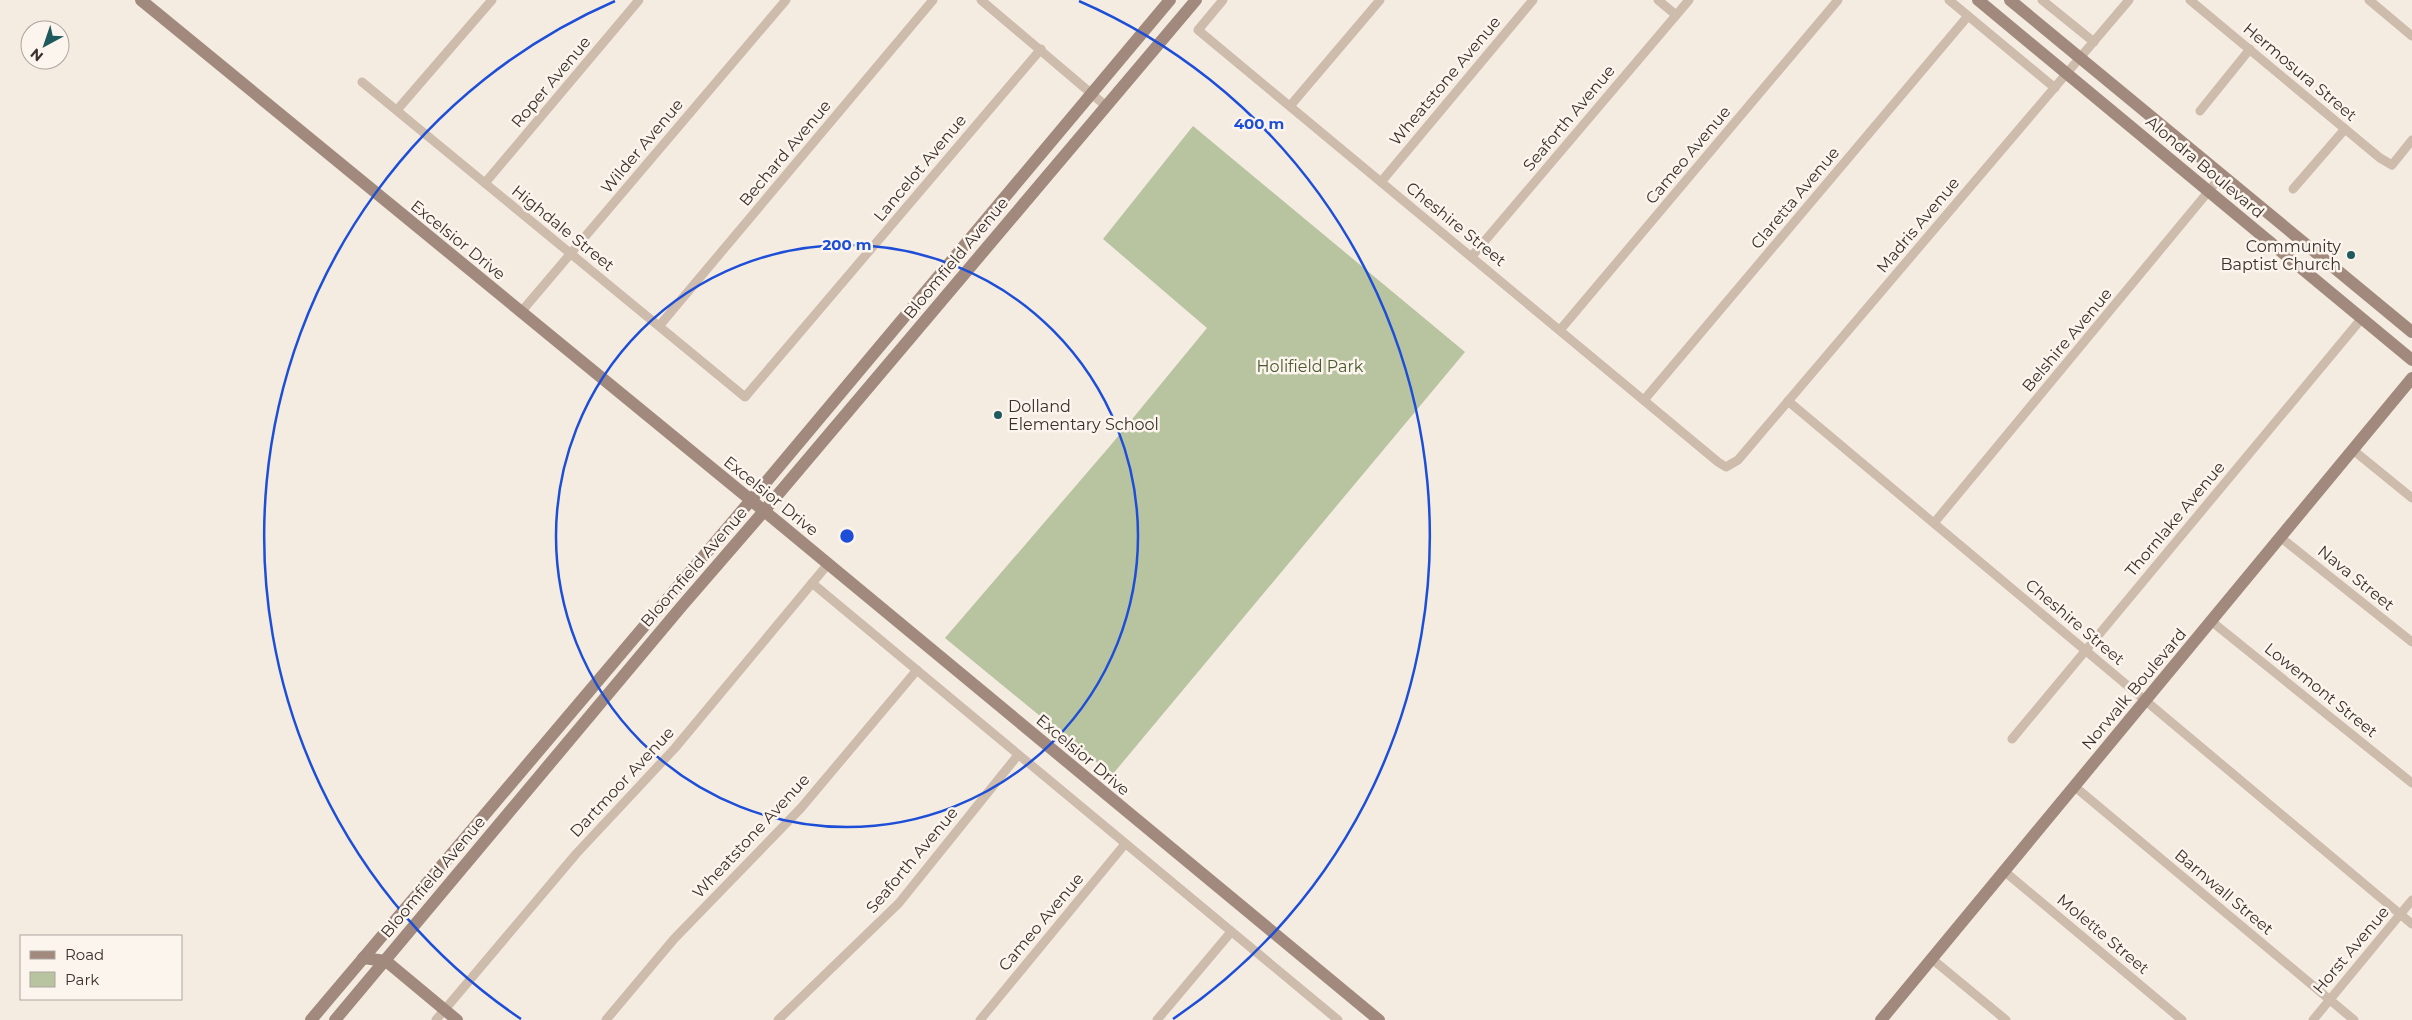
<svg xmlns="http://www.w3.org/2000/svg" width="2412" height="1020" viewBox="0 0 2412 1020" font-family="Montserrat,sans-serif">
<rect width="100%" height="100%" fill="#f4ebe1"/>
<polygon fill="#b8c4a0" points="1193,126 1465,352 1112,775 945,638 1110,446 1207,328 1103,239"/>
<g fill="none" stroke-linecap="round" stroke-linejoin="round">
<g stroke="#cdbbac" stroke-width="9">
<polyline points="981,0 1106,106"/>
<polyline points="1223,0 1198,30 1718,462 1726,467 1738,460 2129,0"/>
<polyline points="1658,0 1676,15"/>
<polyline points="1949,0 2055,88"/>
<polyline points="2042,0 2094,42"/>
<polyline points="2190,0 2380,158 2392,165 2412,140"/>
<polyline points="2369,0 2412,36"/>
<polyline points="362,82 745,397 1041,49"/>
<polyline points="1290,106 1380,0"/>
<polyline points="397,110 492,0"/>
<polyline points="2200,111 2250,49"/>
<polyline points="1381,182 1533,0"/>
<polyline points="485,183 639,0"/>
<polyline points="2293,189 2345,129"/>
<polyline points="1472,256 1689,0"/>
<polyline points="521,312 786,0"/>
<polyline points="660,325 933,0"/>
<polyline points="1560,330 1838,0"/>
<polyline points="1644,400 1968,16"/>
<polyline points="1788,401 2412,924"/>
<polyline points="2353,450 2412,498"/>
<polyline points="1934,523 2222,175"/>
<polyline points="2280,537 2412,642"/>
<polyline points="812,583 1338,1020"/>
<polyline points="2211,621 2412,783"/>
<polyline points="2012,739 2362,318"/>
<polyline points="2074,786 2354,1020"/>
<polyline points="2004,871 2182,1020"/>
<polyline points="1932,959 2006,1020"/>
<polyline points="436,1020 576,854 675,748 828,564"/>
<polyline points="606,1020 674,939 801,808 917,670"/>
<polyline points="778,1020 899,903 1018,755"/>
<polyline points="980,1020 1125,844"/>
<polyline points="1157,1020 1231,932"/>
<polyline points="2313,1020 2412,900"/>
</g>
<g stroke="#a18a7d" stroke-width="12">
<polyline points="141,0 780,524 1379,1020"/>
<polyline points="1978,0 2412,360"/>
<polyline points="2010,0 2412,332"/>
<polyline points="363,958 386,961 457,1020"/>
<polyline points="311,1020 751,500 1170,0"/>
<polyline points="335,1020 681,607 764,511 1196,0"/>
<polyline points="1881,1020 2412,378"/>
</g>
</g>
<g fill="none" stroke="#1d4ed8" stroke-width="2.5">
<circle cx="847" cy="536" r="291"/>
<path d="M521 1019A583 583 0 0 1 615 1M1079 1A583 583 0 0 1 1173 1019"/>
</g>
<g fill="#1f5a5e" stroke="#fbf5ee" stroke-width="2">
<circle cx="2351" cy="255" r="5"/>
<circle cx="998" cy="415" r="5"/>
</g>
<g text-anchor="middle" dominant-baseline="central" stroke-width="5" stroke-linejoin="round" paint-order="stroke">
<g font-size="16" fill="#3b302b" stroke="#fbf5ee">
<text transform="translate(2300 72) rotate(40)">Hermosura Street</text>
<text transform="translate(1445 81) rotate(-50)">Wheatstone Avenue</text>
<text transform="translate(551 82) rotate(-50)">Roper Avenue</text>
<text transform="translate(1569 118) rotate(-50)">Seaforth Avenue</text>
<text transform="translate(642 146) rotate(-50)">Wilder Avenue</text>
<text transform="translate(785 153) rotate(-50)">Bechard Avenue</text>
<text transform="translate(1688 155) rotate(-50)">Cameo Avenue</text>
<text transform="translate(2205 167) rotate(40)">Alondra Boulevard</text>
<text transform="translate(920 168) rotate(-50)">Lancelot Avenue</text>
<text transform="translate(1795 198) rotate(-50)">Claretta Avenue</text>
<text transform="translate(1456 224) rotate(39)">Cheshire Street</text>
<text transform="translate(1918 225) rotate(-50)">Madris Avenue</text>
<text transform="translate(563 228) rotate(39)">Highdale Street</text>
<text transform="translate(458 240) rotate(39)">Excelsior Drive</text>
<text transform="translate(956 258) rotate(-50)">Bloomfield Avenue</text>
<text transform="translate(2067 340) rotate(-50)">Belshire Avenue</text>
<text transform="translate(771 496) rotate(39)">Excelsior Drive</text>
<text transform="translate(2175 519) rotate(-50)">Thornlake Avenue</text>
<text transform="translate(694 567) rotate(-49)">Bloomfield Avenue</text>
<text transform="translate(2356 578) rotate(39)">Nava Street</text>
<text transform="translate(2075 622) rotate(40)">Cheshire Street</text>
<text transform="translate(2134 689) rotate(-50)">Norwalk Boulevard</text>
<text transform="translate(2321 690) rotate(39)">Lowemont Street</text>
<text transform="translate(1083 755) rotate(40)">Excelsior Drive</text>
<text transform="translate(622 782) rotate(-47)">Dartmoor Avenue</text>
<text transform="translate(751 836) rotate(-47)">Wheatstone Avenue</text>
<text transform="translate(912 860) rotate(-50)">Seaforth Avenue</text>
<text transform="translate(433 877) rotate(-50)">Bloomfield Avenue</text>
<text transform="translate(2224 892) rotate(40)">Barnwall Street</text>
<text transform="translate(1041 922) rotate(-50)">Cameo Avenue</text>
<text transform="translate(2103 934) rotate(40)">Molette Street</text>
<text transform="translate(2351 950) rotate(-50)">Horst Avenue</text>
</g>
<g font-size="16" fill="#3b302b" stroke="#fbf5ee" text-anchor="end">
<text x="2341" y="246">Community<tspan x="2341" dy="18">Baptist Church</tspan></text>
<text x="1008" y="406" text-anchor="start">Dolland<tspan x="1008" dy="18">Elementary School</tspan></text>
</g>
<g font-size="16" fill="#4a5a2e" stroke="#fbf5ee">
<text x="1310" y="366">Holifield Park</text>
</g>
</g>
<circle cx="847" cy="536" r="8" fill="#1d4ed8" stroke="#fbf5ee" stroke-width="2.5"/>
<g font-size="15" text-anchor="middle" font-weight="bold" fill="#1d4ed8" stroke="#fbf5ee" stroke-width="5" stroke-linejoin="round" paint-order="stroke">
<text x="1259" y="129">400 m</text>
<text x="847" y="250">200 m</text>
</g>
<rect x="20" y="935" width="162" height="65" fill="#fbf5ee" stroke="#aea6a0"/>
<rect x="30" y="951" width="25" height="8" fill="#a18a7d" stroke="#aea6a0"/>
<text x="65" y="960" font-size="15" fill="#3b302b">Road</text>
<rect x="30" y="972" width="25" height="15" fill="#b8c4a0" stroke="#aea6a0"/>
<text x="65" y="985" font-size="15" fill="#3b302b">Park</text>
<g transform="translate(45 45) rotate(220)"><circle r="24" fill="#fbf5ee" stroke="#aea6a0"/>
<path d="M0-4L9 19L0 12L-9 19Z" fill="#1f5a5e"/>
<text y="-8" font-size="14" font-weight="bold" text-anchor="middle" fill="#3b302b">N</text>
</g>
</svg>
